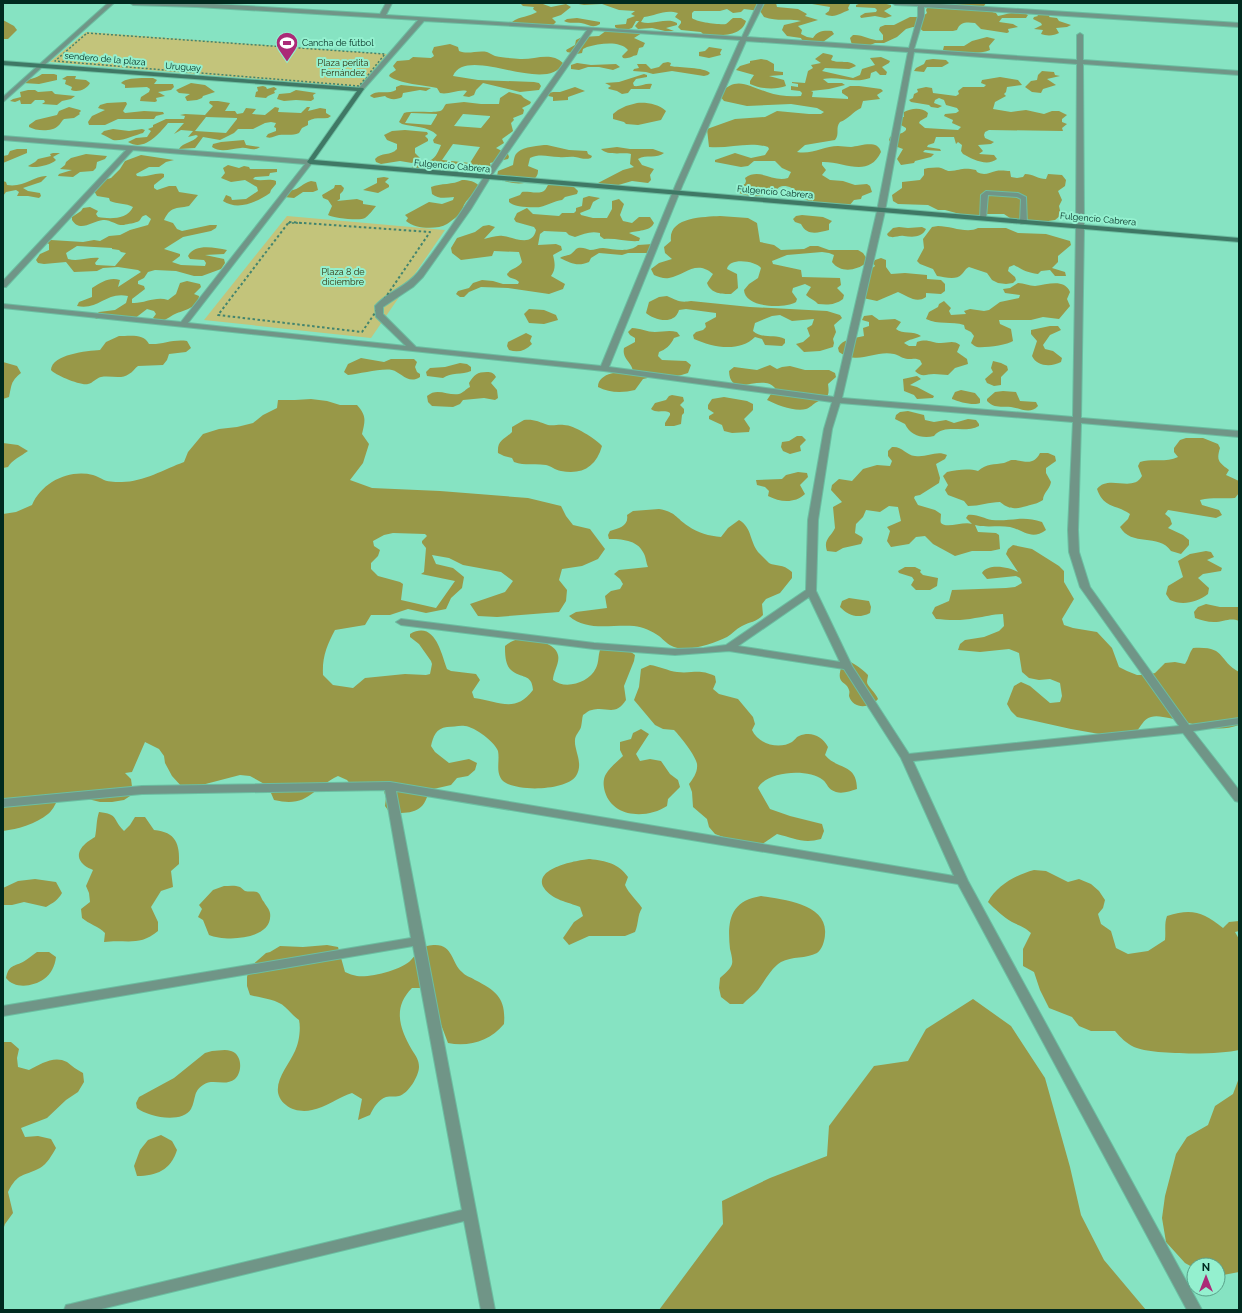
<svg xmlns="http://www.w3.org/2000/svg" width="1242" height="1313" viewBox="0 0 1242 1313" font-family="Raleway,sans-serif">
<rect width="100%" height="100%" fill="#86e3c2"/>
<g fill="#c3c47b">
<polygon points="86,32 387,54 359,87 50,62"/>
<polygon points="287,216 445,230 371,338 204,320"/>
</g>
<g fill="#989848" fill-rule="evenodd">
<path d="M520,3H547L543,4L551,7L566,4L571,7L561,15L552,18L556,22L553,25L513,24L512,22C520,16 529,17 537,12L533,9L534,7L523,6Z"/>
<path d="M573,3H776L777,7L798,9L807,14L805,16L818,20L798,26L802,30L801,34L807,37L813,38C817,31 824,30 832,31L834,34L823,42H803L801,38L787,36L782,30L784,25L801,21C788,18 778,22 764,17L760,11L744,9L741,12L733,13L727,9L720,11H694L692,13V18C696,22 720,25 726,24C729,22 730,20 733,18H741L746,21C741,38 718,35 704,35L701,32L681,30L678,27L681,23V21L675,17L678,13C664,9 656,16 644,17L641,22C653,26 666,17 677,23V25L666,28L674,31H665L652,28L638,29L635,26L639,21H636L632,28L626,30L639,31L642,33L634,38L645,43L643,47L639,48L637,55C631,56 630,59 623,58L622,56L628,50C619,40 599,44 587,47L583,49L582,53L577,54L567,52L566,50L575,45L576,40L582,37L599,36L607,30H619L615,27V25L626,24L627,19L635,16L631,14L635,11L619,10L602,4L584,5Z"/>
<path d="M806,3H849L850,4L848,8L849,10C841,13 834,19 825,14L829,11L830,7Z"/>
<polygon points="861,3 882,3 891,5 891,7 884,11 892,16 885,18 875,16 861,18 860,16 865,13 876,12 877,10 875,8 856,7 856,5"/>
<path d="M939,3H953V5L960,3H986L984,6H980L981,9L996,13L998,16C1007,14 1019,9 1028,15L1026,18H1002L999,22L1013,24L1018,27L1008,29L1009,32L1007,33L981,29L975,23C966,22 960,22 957,30L953,31H923L918,27H913L906,29L897,37L884,43H875L868,46L852,45L850,38L853,35C863,34 873,42 883,40V35L879,30L880,27L885,25H894L910,17H922L927,13L926,10L927,8L939,4Z"/>
<path d="M1036,13L1050,15L1049,17L1057,18L1059,21L1071,25L1067,27L1056,28L1059,33C1054,36 1046,36 1041,34L1043,30L1034,29L1042,25L1041,23L1033,19L1034,17L1038,16Z"/>
<path d="M577,18L600,22V24C592,29 588,24 581,23C575,22 570,24 564,21L567,19Z"/>
<polygon points="3,20 14,26 17,30 8,39 3,39"/>
<path d="M987,37L995,39L989,46L990,50C982,54 951,55 943,50L944,46H964L972,41Z"/>
<path d="M450,44L458,47L459,51C468,55 477,50 487,52C490,53 492,55 495,56C503,58 513,58 520,59C534,60 551,51 563,63C547,96 467,44 453,76L478,80L534,82L539,83L541,86L539,90L520,92L483,83L476,90L474,95L469,97L463,96L467,91C458,89 449,95 440,93L437,88C425,85 399,84 389,76L390,74L396,70L393,66L397,61L409,60L413,57L431,58L434,56L432,52L434,47Z"/>
<polygon points="709,47 722,49 720,53 721,55 709,58 699,56 699,52 705,51"/>
<path d="M823,53L832,55L833,56L831,60C838,64 850,59 856,66L849,69L825,68L822,71L853,78L860,75L862,69L875,65L870,58L881,57L890,61L889,63L882,67L887,72L886,75H880L876,71L871,73L870,78C854,84 839,76 823,79L828,83H842L845,85L829,89L811,91L813,92L812,97L848,99V97L842,93V90L850,86H859L881,89L883,91L877,95L880,99L863,101L861,108C852,112 849,119 840,122C835,128 840,134 835,140L805,145L797,152C812,155 824,146 838,146C842,146 846,147 851,147C860,146 878,139 881,152C868,179 844,161 822,162V165L826,170L822,175L830,180L843,181L855,185L867,184L870,186L872,192L862,196L861,199L854,200L849,206C835,205 819,205 806,200C797,197 797,186 783,186C779,186 777,190 773,192C764,198 749,197 739,193L738,188L740,185L745,184L746,181L745,178C760,167 773,183 788,178L791,172L782,168L775,161H754L748,166L741,167L715,162V160L735,153L751,158L765,155L769,149L768,147C748,141 729,149 709,147L707,129L735,119L765,117L777,111L809,114H821L824,112L817,108L791,104L747,106L724,101L719,95C736,75 747,86 767,92C778,96 790,97 801,96L802,93L800,91L791,90V86L798,87V84L792,83V82L805,83L808,71L813,68L811,65L821,63L815,59Z"/>
<path d="M761,59L767,60L774,64V71L783,72V75L769,76L784,80L786,86C776,90 760,89 750,84V81L754,75L736,70L740,66L750,63V61Z"/>
<polygon points="933,59 946,60 949,63 942,67 927,67 924,72 914,71 916,68 924,64 926,60"/>
<path d="M668,62L671,63L670,66C680,68 704,67 710,73L708,75L704,76L672,71L653,74L646,72L633,71L634,69L639,68L637,64H646L651,69L659,67L663,63Z"/>
<polygon points="577,63 591,65 616,64 620,67 613,70 599,67 588,67 579,70 571,69 571,65"/>
<polygon points="1042,71 1054,72 1055,75 1060,76 1047,79 1056,85 1043,89 1041,93 1032,92 1025,87 1031,81 1037,80 1038,75"/>
<path d="M42,74H54L57,75V80L39,84L23,83C29,78 36,79 42,74Z"/>
<path d="M644,74L647,75V77L636,79L633,83L634,86C640,87 645,83 652,84L650,89H631L628,93L622,94L617,91L609,89L608,88L611,86L605,83L619,82Z"/>
<path d="M67,76H76L75,79L86,80L90,83C87,89 78,93 71,90L72,87L65,84L66,80L62,79Z"/>
<path d="M1000,77L1018,80L1022,85L1007,87L1006,92L1004,94L1006,96L995,102L993,109L1011,112L1026,110L1044,114L1052,111H1059L1067,115L1062,119V122L1067,124L1062,128L1063,131L989,130L985,132L984,135L985,138L994,142L991,144L978,145L983,151L979,154L994,155L997,159C987,167 972,159 963,154L961,151L962,145L958,142L956,144L954,137H936L934,143L928,145L927,147L940,149L941,151L925,150L923,152L934,154L931,157L915,161L914,163L901,165L897,159L903,149L892,145L889,140L890,137C895,134 902,135 906,130V128L894,121L898,117H904V112C911,108 922,107 928,113L927,117L920,121L919,123L925,128L958,130L961,127L952,123L953,120L944,116L945,114L956,113L959,111L957,108L946,105L944,100L939,98L935,100L934,103L942,106L938,108L931,107L929,105L911,102L909,100L913,98L914,94L918,92L917,89L926,87L932,88L933,93L956,96L959,94L958,91L963,87H984L986,85L981,83L982,80Z"/>
<path d="M153,78L157,80L154,84H173L174,87L171,90L158,92L165,96L156,98L157,101L155,102L140,101L141,97L149,92L150,89L147,87L125,88V85L121,83C126,77 144,78 153,78Z"/>
<polygon points="191,83 205,85 215,92 203,96 202,98 197,100 187,101 185,97 190,94 179,93 176,90"/>
<path d="M401,85L431,88L426,91L420,90L403,93L402,97C397,100 389,100 385,96L374,98L370,96C376,89 388,95 396,90V87Z"/>
<polygon points="263,86 266,87 267,89 274,87 277,89 274,91 275,93 268,96 266,98 255,97 256,92 258,91 257,87"/>
<polygon points="575,87 585,91 568,97 568,100 553,101 553,97 548,96 549,93 553,92 560,92"/>
<polygon points="28,90 35,90 38,92 52,91 55,94 75,96 71,99 62,101 57,105 42,104 45,102 44,100 35,100 31,104 21,104 20,100 15,102 10,101 13,99 21,97 20,92"/>
<polygon points="296,90 316,93 313,95 314,99 311,101 296,100 284,101 277,99 279,94 290,93"/>
<path d="M509,92L521,95L524,98L531,102L530,104L522,108L524,110L523,114L513,118L514,120L511,123L513,131L502,139L504,143L496,148L508,154L509,157L508,159L490,163L491,167C479,174 466,160 454,165L451,170L442,173L411,169L412,167C429,158 433,166 441,145L434,143L433,140L437,135C428,126 413,127 402,124L399,122L404,113C413,110 438,114 442,110C444,108 444,106 446,104L464,102L481,104H499L500,98ZM411,113L437,114V115L431,125L405,123ZM463,114L490,116V117L481,128L454,126ZM453,144L480,147L470,163L442,160Z"/>
<path d="M210,101H218L230,103L225,111H235L237,114L243,113L246,108L256,109L252,114L265,115L275,107L279,108L278,112L301,113L307,107H310L308,111L320,108L326,109V113L331,116L328,118C321,119 315,117 308,121V125L302,128L299,133C292,136 286,134 279,135C274,136 272,139 266,137L268,134L276,131V128L274,127L276,123L271,122L265,123L253,129H238L234,133L220,140L203,137L195,148L179,149C183,142 193,143 198,136L196,135L188,137L193,131L181,130L174,134L184,123H168C159,134 144,152 128,142L136,138L147,137L151,131L148,129L153,127V125L166,119H184L185,116L180,115L185,114L205,115L213,106L209,103ZM206,117L237,118V119L226,133L195,131Z"/>
<polygon points="126,102 127,104 123,111 125,113 144,111 163,112 164,114 156,116 154,119 118,119 105,125 89,125 88,122 92,116 105,110 98,108 100,105 107,103"/>
<path d="M637,103C646,102 659,104 666,111L661,120L638,125L626,124L624,122L613,119V114L618,110L626,106Z"/>
<path d="M69,107L80,110L81,111L79,113L80,114L74,118L64,119C61,121 61,124 58,126C52,132 36,131 29,127V125L36,120L57,115L59,111Z"/>
<path d="M113,129L129,131L142,129L145,130L143,133C135,135 121,142 113,140C109,138 106,136 101,134L104,131Z"/>
<path d="M405,130L427,132L428,134L425,136L428,139V141L415,148V153L420,158L412,163L400,161L381,164L376,162L375,159C381,152 391,156 397,149V144L387,140L384,135L392,131Z"/>
<path d="M244,140L246,145L260,147C253,152 248,147 241,148C231,149 220,153 212,147L213,144L221,142Z"/>
<path d="M547,145L569,150L587,151L588,154L592,156L591,158C585,160 581,158 575,157C570,156 564,158 559,157C548,157 541,153 530,158L528,166L538,170C539,188 505,186 497,176L498,171L513,165C514,160 514,155 518,152C523,147 540,145 547,145Z"/>
<path d="M617,147L630,149H653L664,153C657,159 646,154 638,159L642,165L654,169L650,175L651,180L648,183L632,181L615,186L599,184L598,183L623,170L634,167L630,164L631,154C622,152 607,156 601,149Z"/>
<polygon points="17,149 27,149 27,153 3,163 3,156 8,155 10,151"/>
<path d="M53,153H60L53,157L56,160C51,165 34,169 28,166L35,162L38,159L51,156L50,154Z"/>
<polygon points="86,154 107,156 105,159 97,162 96,168 93,171 80,172 73,177 58,176 59,174 72,170 60,169 65,165 66,162 71,158"/>
<path d="M141,155L174,160L166,162L159,167H149L136,174L137,176C147,178 155,172 164,174V177L154,185V188L157,190L169,186H176L179,192L198,195L189,206C175,209 171,206 164,220L173,223L177,229L182,231L210,225H217L216,228L211,231L183,237L164,249L180,254V256L172,262L181,265L205,266L206,263L204,260L190,259L188,256C195,243 215,248 227,250L224,254L205,255L224,259L225,263L221,269L202,276H194L176,271L155,270L148,272L144,278L138,281V284L144,286L145,289L132,299V303C144,304 155,296 168,300L176,294L180,283L187,281L200,284L201,287L194,294L199,296C198,308 184,310 175,314C167,318 161,325 153,318L156,314L154,311L147,309L134,319L119,318L96,319L94,316L99,312L115,310L126,303L128,296C106,291 98,311 77,306L79,302L92,297V288C102,282 109,277 120,280L118,287L141,272L138,270L118,267L103,268L97,271L74,272L66,262L44,264L38,263L36,260L40,254L49,250V244L47,243L51,240L83,242L94,240L100,241L109,236L120,235L130,230L148,225L151,219L146,215C141,216 142,218 139,221C136,223 127,224 124,225C117,226 110,219 103,220C92,221 80,233 72,220V217L81,211L83,208L90,207L98,211L96,214L98,217C109,219 127,220 133,207C126,203 117,204 110,201L109,198L97,196L94,191L104,180L111,178L120,169L125,161ZM77,246L112,248V249L119,250L121,252L126,253L115,266L96,265L95,263L99,258C89,257 78,262 68,259L66,253Z"/>
<path d="M228,165L239,168L244,166L249,167L250,169H277V172L270,173L269,176L255,177L253,179C261,182 268,178 276,181V184L271,190L270,193C257,202 238,211 223,201L226,195L231,197L232,200L246,199L258,191L257,187L245,180L231,182L221,178L225,173L223,168Z"/>
<path d="M928,168C932,168 937,167 941,168C945,169 946,171 950,171C961,170 963,167 976,170L977,172C985,176 988,173 996,171C1001,170 1006,171 1010,171L1011,177L1017,178L1023,177L1025,174C1033,174 1038,179 1046,179L1048,174L1062,175L1066,180L1065,186L1058,191L1062,200L1059,206L1061,215L1055,220L1035,223L1013,220L1004,214H983L971,217L945,210H938L928,205L898,204L893,201L892,195L902,188V182L920,180L924,175V169Z"/>
<path d="M47,176L41,182L23,188L28,191L40,193L41,196L39,198L28,196H17L19,192L16,190L6,192L3,196V181L6,182L7,185C24,188 35,175 47,176Z"/>
<polygon points="384,177 389,178 385,182 389,185 389,187 378,193 363,190 377,183 377,178"/>
<path d="M462,180C468,180 476,181 480,187C473,195 463,201 462,212C460,214 449,223 447,224C437,230 415,229 406,221L408,218L405,215L429,202L442,204L453,200L454,197C445,198 438,199 432,194L431,187C441,183 453,185 462,180Z"/>
<path d="M311,181L316,182L318,190L313,192H303L294,198L284,197L289,191C301,189 302,183 311,181Z"/>
<path d="M551,182L570,183L578,191L577,194L565,197L562,200C554,201 548,205 540,207C533,208 513,207 509,202V199L520,195L522,192C528,191 541,195 545,190C548,186 547,185 551,182Z"/>
<path d="M335,185H341L344,188L343,191L340,194V199L337,201L357,199L363,201V204L376,206C374,209 368,216 365,218C361,221 332,218 328,215L332,206L328,200L323,198L322,195L334,188Z"/>
<path d="M589,196L600,198L593,202L590,209L580,213L581,215L593,218H607L612,209V201L619,199L624,204L620,215L623,221L632,223L639,217H650L654,223C650,232 637,230 629,233L640,238L639,241C627,242 616,238 604,239L600,236V233C590,231 584,234 575,237L569,235L566,232L544,231L540,234L538,245L556,244L561,246L562,250L553,255C555,263 556,269 551,276L565,284L563,289L549,294L508,288L481,287L469,292L464,297H460L456,294L458,291L469,288L473,283L482,280L493,281L503,284H518L519,282C516,278 508,279 507,274C511,268 519,268 522,262L519,252L494,251L492,256L461,260L452,253L451,248L457,238L475,232L483,226L489,225L495,227L484,239C490,238 496,235 503,236C514,237 532,248 536,230L534,227L516,222L514,219L517,213L527,208L533,214L559,216L562,213H574L576,211V208L582,206L583,198Z"/>
<path d="M802,215L823,217L832,221L829,224V230C817,233 807,236 801,224L795,222L793,219L796,216Z"/>
<path d="M720,216L748,218L757,223L760,242L774,245L781,250L804,249L810,246H818L829,250H858L863,253L867,259L866,263C856,271 840,273 832,262L834,255L829,253L822,252L787,255L772,261L773,264L801,270L802,277L840,278L841,285L837,288L844,295L843,299C835,305 828,305 818,304C815,300 810,299 806,295L811,287L805,284L793,288L792,292L797,299L796,302C784,309 745,308 744,290L749,284L758,278L761,268C756,261 729,257 727,269L737,274L738,288L731,294C722,294 711,294 707,283L713,274C696,259 685,275 669,278C664,279 659,277 654,275L651,269L659,263L672,259L665,253L664,247L671,241C668,217 703,217 720,216Z"/>
<path d="M938,226C951,226 967,234 978,228H1006L1018,233L1046,234L1070,241L1071,245L1058,256V262L1052,268L1065,272L1066,276H1055L1050,270L1041,271L1038,274C1027,273 1023,270 1014,265L1009,267L1008,271L1015,277L1016,280L1013,283L1006,284L998,283L992,280L987,273L969,267C965,269 965,271 962,274C956,281 945,277 937,276L933,269L920,264L917,261L924,248L923,239L932,227Z"/>
<path d="M899,227L908,228L922,227L926,229C922,238 912,237 904,236C898,235 894,239 888,236L887,234L893,228Z"/>
<path d="M653,244L650,252L647,253H628L622,255L599,253L591,258L589,262C577,267 571,263 560,258C564,255 568,256 571,254C574,252 575,249 578,248C583,247 586,249 590,250C595,250 598,248 603,248C613,249 630,253 638,245Z"/>
<path d="M881,258L886,260V267L891,274L905,273L927,275V279L941,280L945,284V291L941,294L926,293V297C916,304 908,296 898,292L877,301L863,298L871,269L875,266L873,263L875,260Z"/>
<path d="M1018,283C1024,283 1029,286 1035,286C1047,285 1064,278 1070,292L1067,299L1070,306L1059,319L1043,317L1031,320H999L1000,324L1011,329L1013,341C1007,345 985,348 977,347C976,347 972,344 971,343L974,336L971,332L965,329L964,325C952,321 938,325 926,319L929,312L938,307L939,304L944,301L951,308L949,311L951,315L966,314L964,311L970,309L984,311L989,310L1000,302L1019,298L1020,295L1005,293L1003,289L1010,288Z"/>
<path d="M667,296C677,300 679,303 691,301L750,307L827,311L840,315L842,318L834,325L836,332L833,339L834,343L833,347L820,351L804,352L796,344L803,342L810,336L807,328L812,325L814,319L792,321L780,315L772,316L755,323L753,331C762,339 774,334 785,339V343L782,346L765,345L762,339L755,337C739,353 712,347 694,339L693,335L696,332L703,330L706,327L705,323L716,317V313L686,309L679,310C678,313 676,317 673,318C666,323 651,318 646,313L649,302L659,297Z"/>
<polygon points="529,309 544,310 556,315 558,320 544,324 529,323 524,314"/>
<path d="M872,315L879,320L895,319L901,322L896,329C903,335 913,330 921,336C915,339 909,339 904,343L909,346H916L917,342C928,338 931,343 941,343C949,343 953,340 960,345L957,352L967,359L968,364L955,368L948,375C943,375 939,374 934,374C926,374 922,378 915,371L922,364L920,360C915,358 914,359 908,359C903,359 899,355 894,354C873,350 859,366 839,352L838,348C842,339 855,338 864,336L863,328L869,326V322L862,320L864,316Z"/>
<path d="M1050,326H1058L1061,330L1050,335L1043,345L1045,349L1053,351L1062,358L1061,362C1052,367 1037,367 1032,356L1037,341L1031,334V330Z"/>
<path d="M632,328C640,328 647,332 655,332C663,332 669,330 677,332L680,336L674,338C671,345 665,350 659,352L658,356L662,360L686,361L691,365L688,373C673,379 658,375 643,379L635,390C623,393 609,393 598,387C598,372 622,371 633,371C631,361 622,359 624,348L635,342V338L630,335L628,332Z"/>
<path d="M526,333L532,336L530,341L532,344C525,351 518,353 509,350L507,346L508,342Z"/>
<path d="M119,336C129,336 144,333 149,344C163,345 172,339 187,341L191,348L186,352L169,354L167,360L163,365L138,366C135,368 133,372 129,374C121,380 111,375 101,377C96,378 93,383 88,384C81,386 55,375 51,370C52,354 87,351 100,350L106,342Z"/>
<path d="M361,358L384,362L391,359H414L417,362L415,367L417,372L420,374V377C408,385 401,372 392,370C381,368 360,374 348,375L344,372L348,364Z"/>
<polygon points="993,361 1001,363 1007,366 1008,370 1001,377 1001,385 994,386 987,383 985,379 993,372 991,368"/>
<path d="M3,362L17,366L21,373C10,382 12,385 9,397L3,399Z"/>
<path d="M460,363L467,364L471,367V371C462,375 451,372 443,378L427,376L426,372L430,368L445,367Z"/>
<path d="M770,365L777,369L782,367L790,366L805,370H829L835,373L836,377L828,384C830,398 827,397 817,402C813,404 810,408 806,409C795,412 777,405 767,400L775,388C762,372 730,400 729,371L734,367L757,370Z"/>
<path d="M487,372C491,372 494,373 496,377L491,383L497,390L498,398L495,400L484,398L463,400L460,404L453,407L432,406L428,402L427,396C437,387 448,396 459,394C463,393 466,389 470,387L469,383C474,375 477,372 487,372Z"/>
<polygon points="917,376 921,379 910,385 917,387 934,396 933,398 917,399 914,395 904,391 903,379"/>
<path d="M961,390L975,393L980,399V403C974,406 959,402 952,399V398L955,392Z"/>
<path d="M1003,391L1016,392L1020,401L1036,402L1038,406C1030,415 1020,408 1011,407C1002,406 995,409 987,401V399L995,392Z"/>
<path d="M672,395L683,397L684,401L680,405L684,409V413L682,415L681,424L674,426H665V423L670,415V413C664,409 657,414 651,409L655,403L666,400L669,396Z"/>
<polygon points="724,397 747,401 753,404 753,410 744,419 750,428 749,432 732,433 724,431 722,425 709,419 709,416 714,413 708,409 708,405 712,399"/>
<path d="M311,399L327,401L340,405H357C367,416 365,421 362,434L369,444L363,463L350,480L372,488L440,491L528,498L561,506L566,516L573,525L590,529L605,549L598,559L582,566L562,569L559,580L567,590L566,601L559,612L497,617L478,616L470,604L505,592L513,581L501,572L463,565L449,558L432,555L436,564L453,568L464,577L462,588L451,598L446,609L426,613L408,609L390,615H371L365,625L335,630C327,645 322,657 323,675L333,685L353,688L365,678L405,674L426,675L430,674L432,664L431,661L419,644L410,637V634C435,620 441,653 447,669L451,671L476,674L480,680L472,692L474,698C499,701 515,714 533,690C532,673 521,679 511,670C505,665 505,653 505,646C510,642 514,640 519,639C531,638 555,642 558,655C560,663 553,672 553,680C565,690 589,683 596,668C599,662 598,656 600,650C613,646 625,646 635,655L634,661L624,686L626,700C615,717 607,706 592,710C589,710 586,713 583,715C582,718 582,723 581,727C580,731 575,735 575,740C574,751 584,763 576,776C566,791 515,792 503,781C495,773 500,761 498,751C495,742 475,727 465,726C460,725 453,727 447,727C436,728 433,737 431,746L435,752L449,763L469,759L477,763L475,770L468,776L457,778L451,785L429,790C424,814 411,813 390,813L385,806L386,798L384,791L352,786L347,780L338,776C311,789 309,808 274,800L268,786L250,776L240,775L194,787L183,788L172,776L165,763L164,756L159,749L145,742L132,772L125,773L131,779L133,794L124,800L112,802H100L80,797L57,801C55,805 52,811 48,814C36,824 18,829 3,831V514L16,512L32,505C42,482 69,469 93,475C97,476 100,478 104,480C109,482 117,482 122,482C143,482 165,469 184,462L188,452L203,434L219,429L237,427L253,423L263,415L277,408L278,400H295ZM393,533L425,534L427,536L422,541V543L426,548L424,572L421,574L455,581L436,608L401,600L403,584L400,582L378,576L371,569V563L378,556L380,550L374,546L373,541L384,535Z"/>
<path d="M908,411L924,415L925,420L934,422L946,420L954,423L968,419L976,420L979,424V426C964,434 945,423 934,436C922,439 910,435 905,424L895,419L896,415L900,412Z"/>
<path d="M524,420C534,419 539,422 548,425C554,426 559,424 564,425C574,425 596,439 602,446C596,467 582,475 561,471C555,470 551,466 546,465C535,463 525,466 514,462L512,458L504,456L498,453C497,440 504,440 512,432V427Z"/>
<polygon points="797,436 802,436 806,440 800,446 801,451 790,454 783,451 781,447 782,442 789,441"/>
<path d="M1186,438H1203L1218,444L1220,448C1216,461 1219,462 1229,470L1226,475L1239,481V493L1235,498C1223,499 1213,497 1200,500L1202,505L1219,510L1222,515L1216,518L1168,510L1165,514L1170,518L1172,524L1168,528L1183,535L1189,540V545L1181,554L1171,551C1159,533 1131,547 1120,527L1128,519L1130,514C1116,504 1104,509 1097,489C1108,474 1133,493 1142,476L1138,466L1140,462C1153,458 1166,463 1178,457L1174,452V448L1180,440Z"/>
<path d="M3,443L18,445L28,451C21,456 12,460 8,467L3,468Z"/>
<path d="M892,447C902,446 906,455 915,456C927,458 936,450 947,455L945,459L936,464L940,478L939,483L920,495L915,496L914,498L918,505L935,510L941,514C941,517 940,521 941,523C946,529 964,521 972,524L966,518L968,515C978,514 984,519 992,520C1010,522 1022,515 1042,522L1046,530C1031,541 1024,530 1010,527C999,525 987,528 975,525L978,532L996,533L999,535L1000,549L991,551H972L955,556L933,544L925,536L916,537L909,544L891,547L887,541L890,531L887,527L901,521L898,507L889,506L880,512L866,510L863,517L856,524L855,533L862,537L863,539L861,544L843,548L836,552L827,551C823,539 831,537 835,528L833,507L842,502L831,490L832,485L839,479L852,481L863,469L877,465L890,466L892,461L888,456V451Z"/>
<path d="M1040,453H1048L1055,456L1056,461L1046,468V473L1051,482C1050,489 1043,493 1043,500C1037,504 1033,504 1027,506C1015,509 1010,510 1000,502C989,502 980,506 968,506L964,501L948,495L945,490L948,485L943,476L947,472C957,470 968,468 978,471C987,463 994,465 1004,463C1008,462 1009,460 1013,460C1024,460 1033,467 1040,453Z"/>
<path d="M798,472L807,473L808,477L800,485L805,494C794,504 780,502 768,496L769,491L765,487L757,485L756,480L782,479L786,475Z"/>
<path d="M659,509C676,512 676,518 688,526C698,533 709,536 721,537L728,528L739,520C753,528 749,543 760,554C763,557 766,560 769,563C777,567 782,563 792,572V578L780,593L766,599L762,604L763,615C757,622 749,622 742,626C736,629 732,634 727,637C713,644 689,652 674,647C668,645 664,640 659,636C652,631 643,627 634,626C612,624 587,632 569,616L576,612L607,608L605,596L611,591L620,589L623,584L620,579L614,574L619,570L648,567C646,563 646,556 643,552C637,540 621,539 609,539L608,535L610,531C619,528 629,526 627,515L633,511Z"/>
<path d="M1013,545L1032,549L1059,566L1064,571V582L1074,599L1062,619L1064,625L1073,628L1097,632L1112,648L1119,667L1127,671L1137,675H1147L1155,673L1165,663L1175,662L1185,664C1189,658 1189,653 1193,648C1227,646 1217,660 1239,672V725C1214,734 1194,723 1169,718C1164,717 1156,715 1151,717C1143,719 1141,727 1136,732L1105,735L1071,729L1017,717L1011,711L1007,704L1014,686L1021,682L1030,686L1050,703L1060,702L1062,696L1060,683L1050,679L1039,680L1029,678L1022,672L1019,653L1009,649L980,652L958,650L960,644L965,640L984,637L999,631L1004,626L1003,614C992,614 985,617 975,618C962,621 948,620 936,619L932,613L935,607L949,601L952,590L1006,588L1015,587L1022,583L1020,578L1016,576L987,579L982,573C988,563 1009,567 1018,572L1006,554L1008,549Z"/>
<path d="M1206,551L1211,552L1214,557L1207,560L1222,568L1221,571L1203,574L1198,578L1209,588L1208,594C1197,602 1183,606 1170,600L1166,594L1168,586L1183,577L1178,561L1190,554Z"/>
<polygon points="905,567 915,567 921,570 920,572 923,575 938,578 937,586 930,590 916,590 911,585 914,580 912,577 899,573 898,571"/>
<path d="M849,598L869,601L871,607L870,613C858,619 849,616 840,607L842,601Z"/>
<path d="M1206,604L1220,607H1239V621C1230,617 1224,622 1214,622C1207,622 1201,620 1195,618L1194,612L1198,607Z"/>
<path d="M842,660C851,660 861,668 868,675C868,677 867,680 867,682C867,686 876,693 878,699C871,708 853,710 849,696C849,694 850,692 849,690C847,681 836,685 841,668L836,664L837,661Z"/>
<path d="M650,665C659,666 668,671 677,672C693,674 698,668 715,676L716,682L713,689L719,694L738,699L753,717L755,724L752,730C758,744 779,750 792,742C795,740 796,737 799,736C811,731 822,736 828,747L825,755C837,770 857,763 857,789C850,791 843,794 836,792C827,789 828,784 823,780C808,768 767,771 758,788L770,809L790,816L822,824L824,831L821,839C803,844 794,838 777,834L761,845L737,842L715,834L709,827L707,819L693,807L692,792L689,784C693,779 698,772 697,764C696,756 680,736 674,730L663,729L655,725L634,700L639,687L641,669Z"/>
<path d="M641,729L649,734L636,754L640,761L650,759L661,761L670,774L678,780L680,787L668,799L667,806C647,819 613,818 605,792C603,785 603,779 606,774C610,767 617,762 623,756L620,750V742L631,739L633,733Z"/>
<path d="M99,812C119,814 112,819 124,831L130,825L135,817H145L154,830C176,832 180,844 179,864L171,871L173,887L161,891L151,907L158,922V931C139,947 126,939 104,942L105,933C98,926 89,924 82,918L81,909L90,902L89,893L86,886L93,870C91,869 86,867 84,865C71,853 86,842 95,837C97,828 96,821 99,812Z"/>
<path d="M590,859C606,861 618,863 628,877L625,885C629,894 636,899 642,908C637,916 639,923 635,932L625,936H589L569,945L563,938L574,922L583,916L580,907C568,902 552,900 544,888C532,868 578,860 590,859Z"/>
<path d="M1034,870L1046,871L1068,882L1079,879L1091,884L1099,891L1105,900L1103,908L1098,914L1101,924L1111,931L1116,948L1128,954L1148,951L1165,940C1166,931 1164,924 1167,916C1192,908 1203,912 1223,928L1229,922L1239,921V931L1235,932L1239,939V1050C1219,1055 1152,1055 1134,1047C1126,1043 1121,1038 1115,1031H1091L1079,1026L1072,1017L1049,1008L1040,990L1034,972L1023,966V949L1031,933C1025,927 1020,926 1012,922C1003,917 995,909 988,902C997,885 1016,875 1034,870Z"/>
<path d="M35,879L56,882L62,893C58,900 53,903 46,907L24,902L12,905H3V888L18,881Z"/>
<path d="M224,886C229,886 235,885 240,887C242,888 243,890 245,891C248,892 253,891 257,892C261,894 261,899 264,902C266,906 269,908 270,913C274,940 226,942 209,935L203,920L198,917L202,909L199,905L213,890Z"/>
<path d="M761,896C783,899 828,904 825,934C825,940 822,950 817,953C806,959 792,956 781,962C771,968 765,981 758,990C754,995 747,999 743,1004H730L721,997L719,988L720,978C724,974 730,970 732,964C733,960 731,953 730,949C727,921 730,901 761,896Z"/>
<path d="M327,945L338,947L345,972C349,974 353,975 357,976C370,978 402,970 411,960C417,954 418,948 427,946C454,940 450,962 462,972C465,976 471,977 475,980C497,991 506,999 504,1024C490,1041 469,1047 448,1043L437,1014L424,988H412C392,1008 400,1029 412,1050C416,1056 419,1060 419,1067C419,1076 408,1094 399,1096C395,1097 390,1096 386,1097C378,1100 374,1107 370,1115L358,1120L362,1099L352,1093C339,1097 325,1108 312,1110C304,1112 293,1111 286,1105C266,1089 288,1067 295,1051C299,1043 301,1029 299,1020C293,1016 290,1011 285,1007C277,999 261,998 250,995L247,986V977L249,968L266,953L270,952L280,946L303,947Z"/>
<path d="M37,952H49L56,957C55,966 51,974 44,979C33,987 14,989 6,978C9,963 16,967 26,960C30,957 33,955 37,952Z"/>
<polygon points="973,999 1011,1026 1045,1078 1070,1167 1081,1215 1104,1260 1146,1310 659,1310 723,1224 722,1201 770,1178 827,1156 829,1126 874,1066 908,1061 926,1029"/>
<path d="M3,1042H11L19,1049L17,1058L18,1067L29,1070C41,1064 54,1055 67,1062C72,1066 77,1070 83,1073L84,1082L78,1092L66,1100L47,1118L21,1128L25,1137L38,1136L51,1139L56,1148C52,1155 47,1164 40,1168C23,1177 18,1172 8,1192L13,1213L5,1224L3,1230Z"/>
<path d="M212,1051C218,1051 225,1049 231,1051C242,1054 243,1072 235,1079C225,1087 213,1078 203,1085C193,1091 196,1100 191,1109C182,1124 148,1117 137,1108L136,1103L139,1097L174,1078L205,1053Z"/>
<polygon points="1239,1078 1239,1272 1218,1276 1218,1265 1194,1265 1194,1268 1185,1263 1166,1242 1162,1218 1165,1196 1176,1154 1187,1137 1208,1125 1215,1106 1233,1094"/>
<path d="M161,1135L172,1141L177,1150C171,1170 156,1176 137,1176L134,1166L140,1150L148,1140Z"/>
</g>
<g fill="none" stroke-linecap="round" stroke-linejoin="round">
<g stroke="#6bbea1" stroke-width="2">
<polygon id="lane" points="986,191 1018,193 1026,197 1027,224 1021,224 1020,222 1021,199 1017,197 988,195 986,218 982,220 980,219 981,195"/>
</g>
<g stroke="#6bbea1" stroke-width="2">
<g id="street">
<polygon points="108,3 114,3 3,102 3,97"/>
<path d="M130,3H197L380,14L386,3H392L386,15L742,37L758,3H764L747,37L909,48L918,16V6L895,5L892,3H924L1239,23V27L924,7V16L914,49L1077,60V35L1080,33L1083,35V60L1239,71V75L1083,64L1084,227L1081,418L1239,431V437L1081,423L1078,530L1079,552L1090,587L1189,725L1239,718V724L1193,731L1239,790V802L1235,801L1183,733L913,761L968,881L1202,1310H1187L958,884L396,791L495,1310H481L464,1221L97,1310H64L66,1305L71,1304L462,1210L413,946L3,1016V1006L411,938L385,790L142,794L3,807V799L142,786L390,782L954,876L901,758L844,669L729,651L675,655L594,649L401,625L396,622L401,619L594,643L675,649L704,648L726,645L806,590L808,520L824,429L832,402L604,371L3,308V304L181,322L305,164L133,150L6,287H3V281L126,150L3,140V136L310,160L312,161V163L188,323L406,346L376,317L375,306C387,292 406,287 418,272C442,242 463,209 484,177C517,127 553,79 587,30L424,21L363,90H359V88L418,20L197,7L133,5ZM593,30L740,40L676,184L601,366L416,347L383,314V307L413,287L423,277L471,209L490,178ZM746,41L908,52L877,211L834,397L609,367L683,184ZM914,52L1077,64L1076,227L1073,417L842,398L885,211ZM840,403L1073,422L1068,530L1069,552L1080,587L1179,726L909,754L852,666L816,591L818,520L832,429ZM809,597L840,662L738,646Z"/>
</g>
</g>
<g stroke="#6bbea1" stroke-width="2">
<polygon id="secondary" points="3,61 363,88 364,89 314,160 1239,238 1239,242 310,164 307,162 357,91 3,65"/>
</g>
<g stroke="#42846e" stroke-width="1.5" stroke-dasharray="2 2" stroke-linecap="butt">
<polygon points="87,33 385,54 359,86 55,61"/>
<polyline points="288,223 302,223"/>
</g>
<polygon stroke="#42846e" stroke-width="2" stroke-dasharray="2.5 2.5" stroke-linecap="butt" points="289,222 430,232 362,332 218,315"/>
<use href="#lane" fill="#709587" fill-rule="evenodd"/>
<use href="#street" fill="#709587" fill-rule="evenodd"/>
<use href="#secondary" fill="#3f7865" fill-rule="evenodd"/>
</g>
<defs>
<g id="stadium-pin" transform="scale(1.15)"><path d="M0 17L-7.5 6A9.5 9.5 0 1 1 7.5 6Z" fill="#ab2a77" stroke="#94f0cf"/><path d="M0-5a6.5 5 0 1 0 0 10a6.5 5 0 1 0 0-10ZM-3.5-1.8h7v3.6h-7Z" fill="#fff"/></g>
</defs>
<g fill-rule="evenodd">
<use href="#stadium-pin" x="287" y="43"/>
</g>
<g text-anchor="middle" dominant-baseline="central" stroke-width="4" stroke-linejoin="round" paint-order="stroke">
<g font-size="9" fill="#012a1f" stroke="#94f0cf" text-anchor="start">
<text x="302" y="43">Cancha de fútbol</text>
</g>
<g font-size="9" fill="#012a1f" stroke="#94f0cf">
<text transform="translate(105 59) rotate(5)">sendero de la plaza</text>
<text transform="translate(183 67) rotate(4)">Uruguay</text>
<text transform="translate(452 166) rotate(5)">Fulgencio Cabrera</text>
<text transform="translate(775 192) rotate(5)">Fulgencio Cabrera</text>
<text transform="translate(1098 219) rotate(5)">Fulgencio Cabrera</text>
</g>
<g font-size="9" fill="#333310" stroke="#94f0cf">
<text x="343" y="63">Plaza perlita<tspan x="343" dy="10">Fernández</tspan></text>
<text x="343" y="272">Plaza 8 de<tspan x="343" dy="10">diciembre</tspan></text>
</g>
</g>
<rect width="1242" height="1313" fill="none" stroke="#012a1f" stroke-width="8"/>
<g transform="translate(1206 1277)"><circle r="19" fill="#94f0cf" stroke="#59a189"/>
<path d="M0-3L7 15L0 10L-7 15Z" fill="#ab2a77"/>
<text y="-6" font-size="11" font-weight="bold" text-anchor="middle" fill="#012a1f">N</text>
</g>
</svg>
